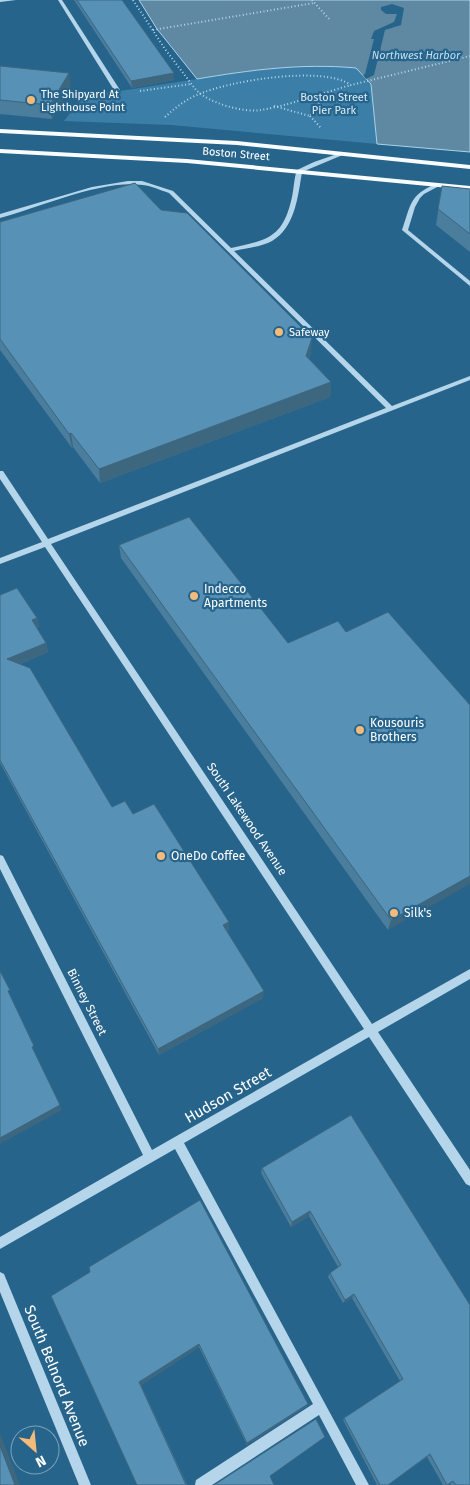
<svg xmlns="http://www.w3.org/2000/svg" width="470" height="1485" viewBox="0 0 470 1485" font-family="'Fira Sans',sans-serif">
<rect width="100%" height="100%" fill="#27648b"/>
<polygon fill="#3b7ea8" points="328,65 356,68 371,84 377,144 171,125 64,121 80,100 101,94 261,69"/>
<path fill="#5f88a2" stroke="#a9d3ea" d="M139,0H470V152L377,144L371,84L356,68C302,63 250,70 197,79L157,29Z"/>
<polygon fill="#27648b" points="392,4 404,8 401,25 385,30 374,75 366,79 363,75 365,74 374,39 371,39 374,31 394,22 397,14 386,14 381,10 381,7"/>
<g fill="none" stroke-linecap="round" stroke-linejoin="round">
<g stroke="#b5d6ea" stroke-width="2" stroke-dasharray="1 2.5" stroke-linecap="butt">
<path d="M133,0L165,49L196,90C209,103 243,113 261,110C291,105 322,93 351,85"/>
<polyline points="312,0 330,20"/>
<polyline points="153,30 314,3"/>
<polyline points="140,91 191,84"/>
<polyline points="274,106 310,116 326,92"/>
<polyline points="310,116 321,128"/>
<path d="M165,117C175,108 185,100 197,95C228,81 322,65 351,85L470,56"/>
</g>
<g fill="#b5d6ea" fill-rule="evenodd">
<polygon points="0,0 16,0 0,2"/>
<polygon points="58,0 62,0 120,90 119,91 114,90"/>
<path d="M340,153L345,154L302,172C298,196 295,228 272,241C261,247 246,248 234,251L392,406L470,376V380L51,544L372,1024L470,969V979L378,1032L470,1170V1186L466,1184L369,1037L184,1143L369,1485H356L319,1415L212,1485H195L196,1480L313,1404L175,1149L0,1249V1237L143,1155L0,869V855L3,856L152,1150L364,1029L45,547L0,564V558L42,542L0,479V471H3L48,539L386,408L169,193C160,190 152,186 143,185C102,179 41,207 0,218V214L92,187L128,181H142L173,191L231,248C268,240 283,238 292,197C294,188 294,178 297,170L314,162Z"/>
<path d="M436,184L441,185L424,194L420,198L415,207L408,230L470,281V286L402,230C411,205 409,195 436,184Z"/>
<polygon points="0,1272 4,1274 91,1485 79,1485 0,1292"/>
</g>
<g fill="#f8fcfe" fill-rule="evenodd">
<polygon points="0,129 237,141 470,165 470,169 237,145 0,133"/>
<polygon points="0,149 187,159 470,186 470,190 187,163 0,153"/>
</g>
</g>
<g fill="#4b7d9d">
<polygon points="74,0 122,0 174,73 174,80 132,88"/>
<polygon points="0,66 71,87 52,119 0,114"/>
<polygon points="442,186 470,189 470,252 436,225"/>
<polygon points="161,210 311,352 309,359 331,382 330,397 100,483 73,447 72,448 0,350 0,222"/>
<polygon points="119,545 288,643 346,632 470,705 388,930 121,558"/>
<polygon points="0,595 37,618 39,627 36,628 46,643 48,652 20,664 112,807 133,814 229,929 227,931 263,998 159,1055 0,763"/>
<polygon points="351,1115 470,1485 451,1485 450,1483 448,1485 443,1485 427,1457 388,1485 377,1485 343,1420 400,1381 352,1298 343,1303 328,1277 330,1273 338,1267 309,1216 291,1227 261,1173 262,1168"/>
<polygon points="90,1272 308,1404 307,1406 247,1445 199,1347 141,1385 187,1485 137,1485"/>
</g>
<g fill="#3d667f">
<polygon points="69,73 71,87 52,119 50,105"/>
<polygon points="174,73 174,80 132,88 131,81"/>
<polygon points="312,338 311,352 305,370 306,356"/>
<polygon points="331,382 330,397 100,483 99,469"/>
<polygon points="71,433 73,447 72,448 69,434"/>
<polygon points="37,618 39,627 34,629 32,620"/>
<polygon points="46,643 48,652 10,668 7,659"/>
<polygon points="470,876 470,884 388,930 391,920"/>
<polygon points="229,922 229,929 224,932 223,925"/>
<polygon points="264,991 263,998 159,1055 158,1049"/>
<polygon points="60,1105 62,1110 0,1144 0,1138"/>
<polygon points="310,1211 309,1216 291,1227 292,1222"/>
<polygon points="354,1294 352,1298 343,1303 345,1300"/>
<polygon points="199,1344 199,1347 141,1385 186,1485 139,1382"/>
<polygon points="308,1404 307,1406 247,1445 247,1443"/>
<polygon points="0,1433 20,1485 15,1485 0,1446"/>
</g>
<g fill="#5791b6" stroke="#3d667f">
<polygon points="77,0 122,0 174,73 131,81"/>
<polygon points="0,66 69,73 50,105 0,100"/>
<polygon points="135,183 161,210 187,213 312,338 306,356 331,382 99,469 71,433 69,434 0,339 0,222"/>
<polygon points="442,186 470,189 470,234 438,209"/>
<polygon points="189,517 288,643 338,621 346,632 388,612 470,705 470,876 391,920 119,545"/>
<polygon points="17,588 37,618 32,620 46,643 7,659 30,668 112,807 125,801 133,814 154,804 229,922 223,925 264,991 158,1049 0,760 0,595"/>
<polygon points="0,971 10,990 8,991 34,1046 32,1047 60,1105 0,1138"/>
<polygon points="351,1115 470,1305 470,1485 456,1485 453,1481 447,1485 430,1454 388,1485 380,1485 344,1418 403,1379 354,1294 345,1300 330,1273 341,1265 310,1211 292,1222 262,1168"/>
<polygon points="200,1200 308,1404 247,1443 199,1344 139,1382 186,1485 137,1485 51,1296 90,1272 89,1267"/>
<polygon points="316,1419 325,1437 270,1476 274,1485 214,1485"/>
<polygon points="0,1446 15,1485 0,1485"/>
</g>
<g fill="#f3bb7a" stroke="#27648b" stroke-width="2">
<circle cx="31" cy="100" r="5"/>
<circle cx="279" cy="332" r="5"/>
<circle cx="194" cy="596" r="5"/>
<circle cx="360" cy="730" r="5"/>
<circle cx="161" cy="856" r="5"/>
<circle cx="394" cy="913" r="5"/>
</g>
<g text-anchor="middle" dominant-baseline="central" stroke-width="4.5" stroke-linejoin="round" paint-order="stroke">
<g font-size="11" font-style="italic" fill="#c1dff1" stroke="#27648b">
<text x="416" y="55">Northwest Harbor</text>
</g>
<g font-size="11" fill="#fff" stroke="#27648b" text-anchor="start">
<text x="41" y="94">The Shipyard At<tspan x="41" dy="13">Lighthouse Point</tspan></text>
<text x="289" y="332">Safeway</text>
</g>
<g font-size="11" fill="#d9ecf8" stroke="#27648b">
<text x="334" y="97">Boston Street<tspan x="334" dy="13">Pier Park</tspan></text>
</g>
<g font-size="11" fill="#fff" stroke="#27648b">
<text transform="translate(236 154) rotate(5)">Boston Street</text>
</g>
<g font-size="12" fill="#fff" stroke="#27648b" text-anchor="start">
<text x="204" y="589">Indecco<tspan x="204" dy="14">Apartments</tspan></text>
<text x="370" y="723">Kousouris<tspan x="370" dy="14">Brothers</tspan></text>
<text x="171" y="856">OneDo Coffee</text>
<text x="404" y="913">Silk's</text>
</g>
<g font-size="12" fill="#fff" stroke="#27648b">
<text transform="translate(247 819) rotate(56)">South Lakewood Avenue</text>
<text transform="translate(87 1002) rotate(63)">Binney Street</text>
</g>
<g font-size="15" fill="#fff" stroke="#27648b">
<text transform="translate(228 1095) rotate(-30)">Hudson Street</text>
<text transform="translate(57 1376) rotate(68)">South Belnord Avenue</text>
</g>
</g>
<g transform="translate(35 1450) rotate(153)"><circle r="24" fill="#27648b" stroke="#7da2b9"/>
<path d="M0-4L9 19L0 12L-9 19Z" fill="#f3bb7a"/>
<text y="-8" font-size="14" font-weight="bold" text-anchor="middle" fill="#ffffff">N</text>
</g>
</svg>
